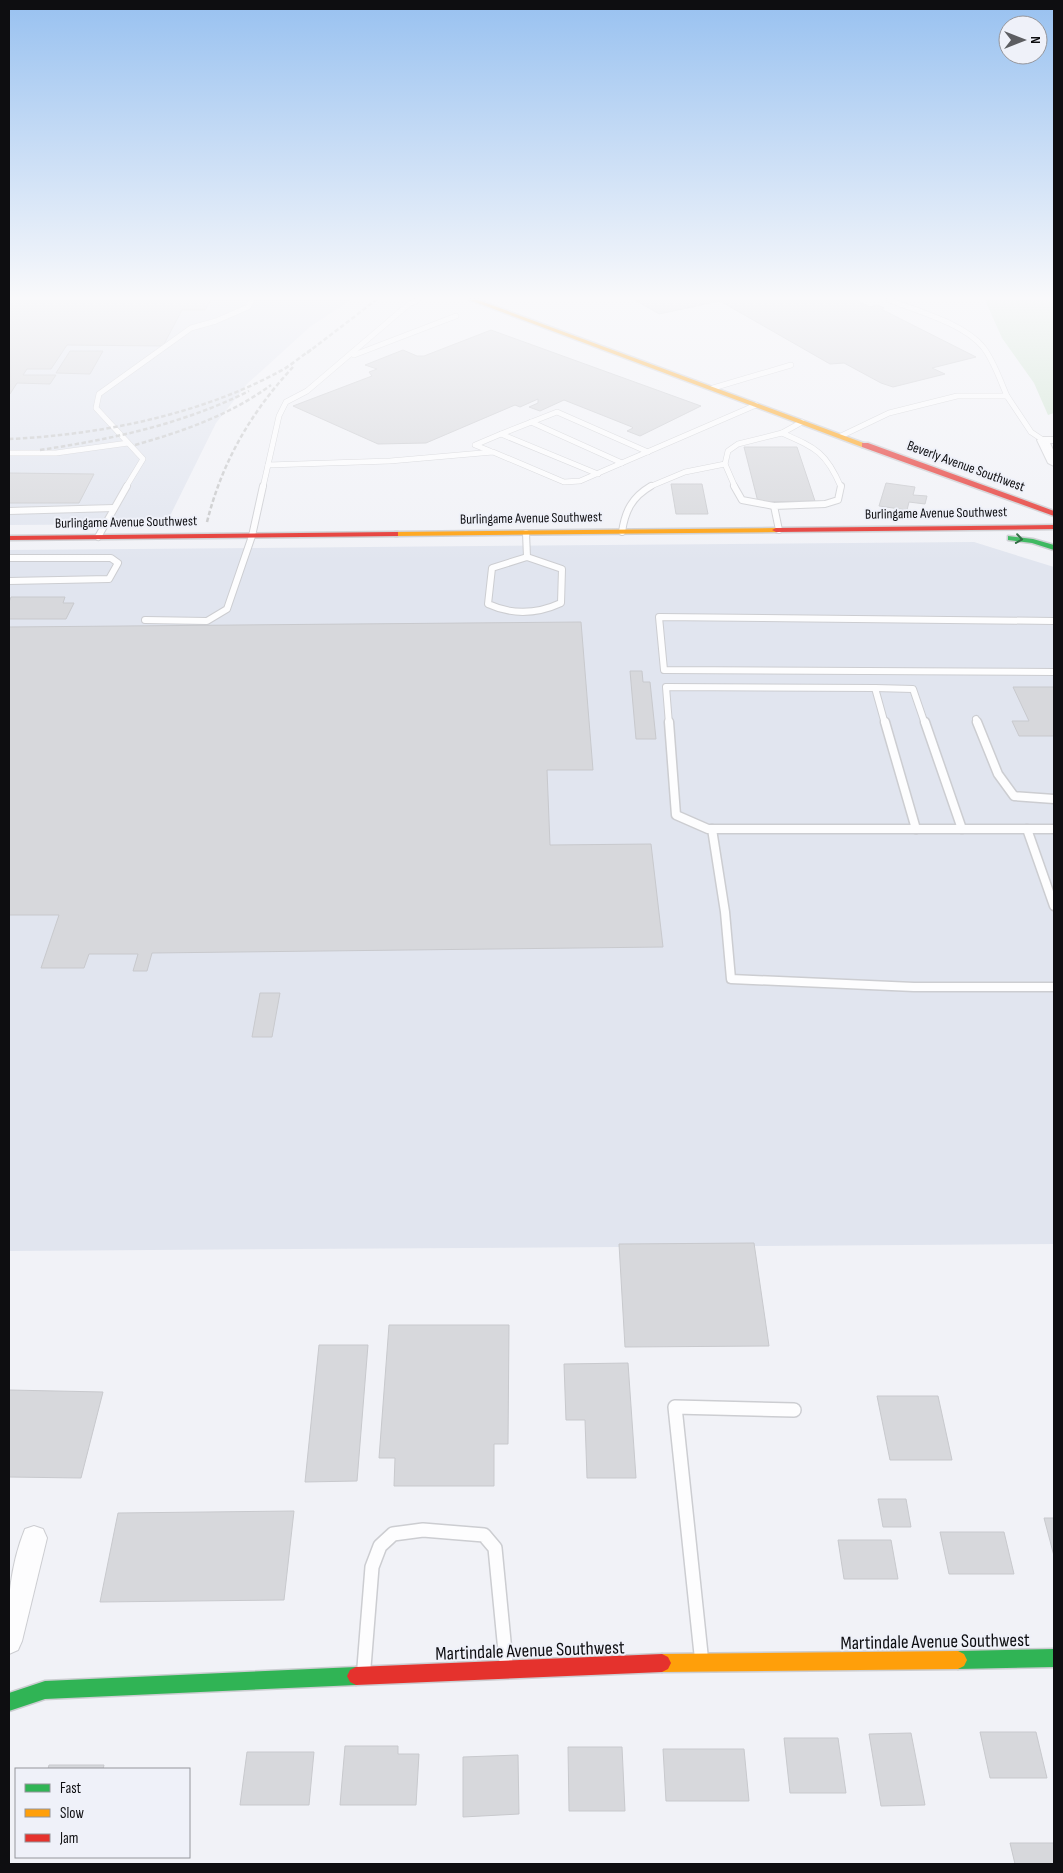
<svg xmlns="http://www.w3.org/2000/svg" width="1063" height="1873" viewBox="0 0 1063 1873" font-family="'Sofia Sans Condensed',sans-serif">
<rect width="100%" height="100%" fill="#f1f2f7"/>
<g fill="#e1e5ef">
<polygon points="9,300 351,300 311,326 247,384 216,423 166,524 9,525"/>
<polygon points="974,542 1054,567 1054,1244 9,1251 9,550"/>
</g>
<polygon fill="#cde3cf" points="985,300 1054,300 1054,413 1048,415 1034,383 1002,338"/>
<g fill="#d7d8dc" stroke="#c8c9cd">
<polygon points="9,300 211,300 205,310 182,310 163,346 67,345 51,369 27,369 23,375 56,375 50,384 17,383 10,394"/>
<polygon points="635,300 860,300 858,301 870,307 878,305 884,308 881,309 976,357 932,368 945,374 893,387 881,383 844,363 830,364 720,301 659,314"/>
<polygon points="491,330 701,406 640,436 627,431 633,428 632,427 564,400 540,411 529,407 538,403 538,399 520,407 515,405 426,443 378,444 293,406 372,376 369,372 377,369 365,365 403,350 417,356 424,356"/>
<polygon points="70,351 103,351 90,374 56,373"/>
<polygon points="744,447 797,447 815,501 758,502"/>
<polygon points="9,473 94,474 79,503 9,503"/>
<polygon points="886,483 915,487 913,495 927,496 925,504 909,502 907,510 879,506"/>
<polygon points="671,484 702,484 708,514 676,514"/>
<polygon points="11,597 65,597 63,603 74,603 66,619 9,619 9,602"/>
<polygon points="581,622 593,770 547,770 550,845 651,844 663,947 152,953 147,971 133,971 138,954 89,954 84,968 41,968 59,915 9,915 9,627"/>
<polygon points="630,671 642,671 643,682 650,682 656,739 636,739"/>
<polygon points="1013,687 1054,687 1054,736 1019,736 1012,721 1029,721"/>
<polygon points="260,993 280,993 272,1037 252,1037"/>
<polygon points="754,1243 769,1346 625,1347 619,1244"/>
<polygon points="389,1325 509,1325 508,1444 494,1444 494,1486 394,1486 395,1458 379,1458"/>
<polygon points="319,1345 368,1345 357,1481 305,1482"/>
<polygon points="628,1363 636,1478 587,1478 585,1420 566,1420 564,1364"/>
<polygon points="9,1390 103,1392 81,1478 9,1477"/>
<polygon points="877,1396 938,1396 952,1460 890,1460"/>
<polygon points="878,1499 906,1499 911,1527 883,1527"/>
<polygon points="294,1511 284,1600 100,1602 118,1513"/>
<polygon points="1044,1518 1054,1518 1054,1556"/>
<polygon points="940,1532 1004,1532 1014,1574 949,1574"/>
<polygon points="838,1540 891,1540 898,1579 844,1579"/>
<polygon points="980,1732 1036,1732 1047,1778 990,1778"/>
<polygon points="911,1733 925,1805 881,1806 869,1734"/>
<polygon points="784,1738 838,1738 846,1793 790,1793"/>
<polygon points="345,1746 398,1746 398,1754 419,1754 416,1805 340,1805"/>
<polygon points="568,1747 622,1747 625,1811 569,1811"/>
<polygon points="663,1749 744,1749 749,1801 666,1801"/>
<polygon points="247,1752 314,1752 309,1805 240,1805"/>
<polygon points="518,1755 519,1814 463,1817 463,1757"/>
<polygon points="49,1765 104,1765 103,1769 48,1769"/>
<polygon points="1010,1843 1054,1843 1054,1864 1015,1864"/>
</g>
<g fill="none" stroke-linecap="round" stroke-linejoin="round">
<g stroke="#cccdd1" stroke-width="6">
<g id="lane-far3">
<polyline points="418,300 409,304 307,391 286,402 279,416 268,465 390,461 493,452 564,482 580,481 756,405"/>
<polyline points="354,355 456,316"/>
<polyline points="713,388 791,365"/>
<polyline points="1007,396 1031,432 1043,440"/>
<polyline points="531,422 622,463"/>
<path d="M802,422L782,433C816,448 826,452 841,487"/>
<path d="M841,436L889,413L957,396H1007C1000,380 994,361 983,347C963,323 917,311 889,300"/>
<polyline points="490,451 475,445 501,434"/>
<polyline points="9,453 56,453 128,443"/>
<polyline points="598,474 501,434 557,412 648,452"/>
<polyline points="126,487 143,459 96,408 99,394 191,328 216,321 248,307 252,300"/>
<polyline points="263,487 268,465"/>
<polyline points="649,487 685,472 725,464"/>
<polyline points="735,487 725,464 728,451 738,444 782,433"/>
</g>
</g>
<g stroke="#cccdd1" stroke-width="8">
<g id="lane-far2">
<polyline points="734,486 742,500 774,506"/>
<polyline points="9,511 114,508"/>
<polyline points="779,530 774,506 825,504 838,500 841,486"/>
<path d="M622,532C625,511 632,497 651,486"/>
<polyline points="526,533 527,557"/>
<polyline points="98,537 127,486"/>
<path d="M527,557L562,569L561,603C537,614 512,615 488,604L492,568Z"/>
<polyline points="9,558 111,558 118,563 109,579 9,581"/>
<polyline points="145,620 207,621 227,609 252,536 263,486"/>
<polyline points="1054,621 659,617 664,670 1054,672"/>
<polyline points="875,688 913,689 925,724"/>
<polyline points="976,719 978,724"/>
<polyline points="669,724 666,687 875,688 885,724"/>
</g>
</g>
<g stroke="#cccdd1" stroke-width="11">
<g id="lane-far1">
<polyline points="669,722 676,815 708,829 916,829"/>
<polyline points="885,722 916,829"/>
<polyline points="925,722 962,829"/>
<polyline points="977,722 998,774 1014,796 1054,799"/>
<polyline points="712,829 725,912 731,979 914,987 1054,987"/>
<polyline points="916,829 1054,829"/>
<polyline points="1027,829 1054,906"/>
</g>
</g>
<g stroke="#cccdd1" stroke-width="16">
<g id="lane">
<polyline points="701,1654 675,1407 794,1410"/>
<polyline points="364,1667 372,1567 380,1546 393,1534 423,1530 484,1535 495,1548 506,1662"/>
</g>
</g>
<g stroke="#cccdd1" stroke-width="2">
<g id="street">
<polygon points="1054,437 1054,443 1050,443 1054,452 1054,466 1048,463 1037,440 1043,437"/>
<path d="M34,1526L43,1529L47,1538L22,1641L18,1650L9,1654C6,1613 9,1568 25,1529Z"/>
</g>
</g>
<g stroke="#cccdd1" stroke-width="3">
<g id="fast">
<polygon points="1008,536 1033,539 1054,545 1054,550 1032,543 1008,540"/>
<polygon points="1054,1649 1054,1667 958,1669 952,1666 949,1660 952,1654 958,1651"/>
<polygon points="356,1667 362,1670 365,1676 362,1682 356,1685 45,1699 9,1711 9,1693 45,1681"/>
</g>
</g>
<g stroke="#cccdd1" stroke-width="3">
<g id="slow">
<polygon points="470,300 478,300 869,445 862,447"/>
<polygon points="776,528 779,528 779,532 395,536 391,534 395,532"/>
<polygon points="958,1651 964,1654 967,1660 964,1666 958,1669 662,1672 656,1669 653,1663 656,1657 662,1654"/>
</g>
</g>
<g stroke="#cccdd1" stroke-width="3">
<g id="jam">
<polygon points="862,443 868,443 1054,511 1054,516 862,447"/>
<polygon points="1054,525 1054,529 776,532 772,530 776,528"/>
<polygon points="395,532 398,532 398,536 9,540 9,536"/>
<polygon points="662,1654 668,1657 671,1663 668,1669 662,1672 356,1685 350,1682 347,1676 350,1670 356,1667"/>
</g>
</g>
<use href="#lane-far3" stroke="#fdfdfe" stroke-width="5"/>
<use href="#lane-far2" stroke="#fdfdfe" stroke-width="6"/>
<use href="#lane-far1" stroke="#fdfdfe" stroke-width="8"/>
<use href="#lane" stroke="#fdfdfe" stroke-width="13"/>
<use href="#street" fill="#fdfdfe" fill-rule="evenodd"/>
<use href="#fast" fill="#30b455" fill-rule="evenodd"/>
<use href="#slow" fill="#ff9f0a" fill-rule="evenodd"/>
<use href="#jam" fill="#e5322d" fill-rule="evenodd"/>
<g stroke="#c6c7c8" stroke-width="2.5" stroke-dasharray="4.5 2.5" stroke-linecap="butt">
<polyline points="307,353 376,300"/>
<path d="M9,439C100,435 204,414 284,369C294,363 303,355 312,349"/>
<path d="M135,445C184,431 230,415 271,385"/>
<path d="M40,450C113,439 183,424 249,391"/>
<path d="M207,522C222,462 251,412 293,367"/>
</g>
</g>
<defs><path id="oneway-chevron" d="M-2-3.5L2.5 0L-2 3.5" fill="none" stroke-width="1.6" stroke-linecap="round" stroke-linejoin="round" transform="scale(1.25)"/></defs>
<use stroke="#1f6133" href="#oneway-chevron" transform="translate(1019 539) rotate(8)"/>
<linearGradient id="sky" x2="0" y2="1"><stop stop-color="#98c1f0"/><stop offset="0.53" stop-color="#f9f9fb"/><stop offset="1" stop-color="#f9f9fb" stop-opacity="0"/></linearGradient>
<rect width="1063" height="562" fill="url(#sky)"/>
<g text-anchor="middle" dominant-baseline="central" stroke-width="4" stroke-linejoin="round" paint-order="stroke">
<g font-size="14" fill="#0e0e11" stroke="#eff1f9">
<text transform="translate(966 466) rotate(20)">Beverly Avenue Southwest</text>
<text transform="translate(936 513) rotate(-1)">Burlingame Avenue Southwest</text>
<text transform="translate(531 518) rotate(-1)">Burlingame Avenue Southwest</text>
<text transform="translate(126 522) rotate(-1)">Burlingame Avenue Southwest</text>
</g>
<g font-size="19" fill="#0e0e11" stroke="#eff1f9">
<text transform="translate(935 1642) rotate(-1)">Martindale Avenue Southwest</text>
<text transform="translate(530 1651) rotate(-2)">Martindale Avenue Southwest</text>
</g>
</g>
<rect width="1063" height="1873" fill="none" stroke="#0e0e11" stroke-width="20"/>
<rect x="15" y="1768" width="175" height="90" fill="#eff1f9" stroke="#95969c"/>
<rect x="25" y="1784" width="25" height="8" fill="#30b455" stroke="#95969c"/>
<text x="60" y="1793" font-size="15" fill="#0e0e11">Fast</text>
<rect x="25" y="1809" width="25" height="8" fill="#ff9f0a" stroke="#95969c"/>
<text x="60" y="1818" font-size="15" fill="#0e0e11">Slow</text>
<rect x="25" y="1834" width="25" height="8" fill="#e5322d" stroke="#95969c"/>
<text x="60" y="1843" font-size="15" fill="#0e0e11">Jam</text>
<g transform="translate(1023 40) rotate(90)"><circle r="24" fill="#eff1f9" stroke="#95969c"/>
<path d="M0-4L9 19L0 12L-9 19Z" fill="#5d5e62"/>
<text y="-8" font-size="14" font-weight="bold" text-anchor="middle" fill="#0e0e11">N</text>
</g>
</svg>
